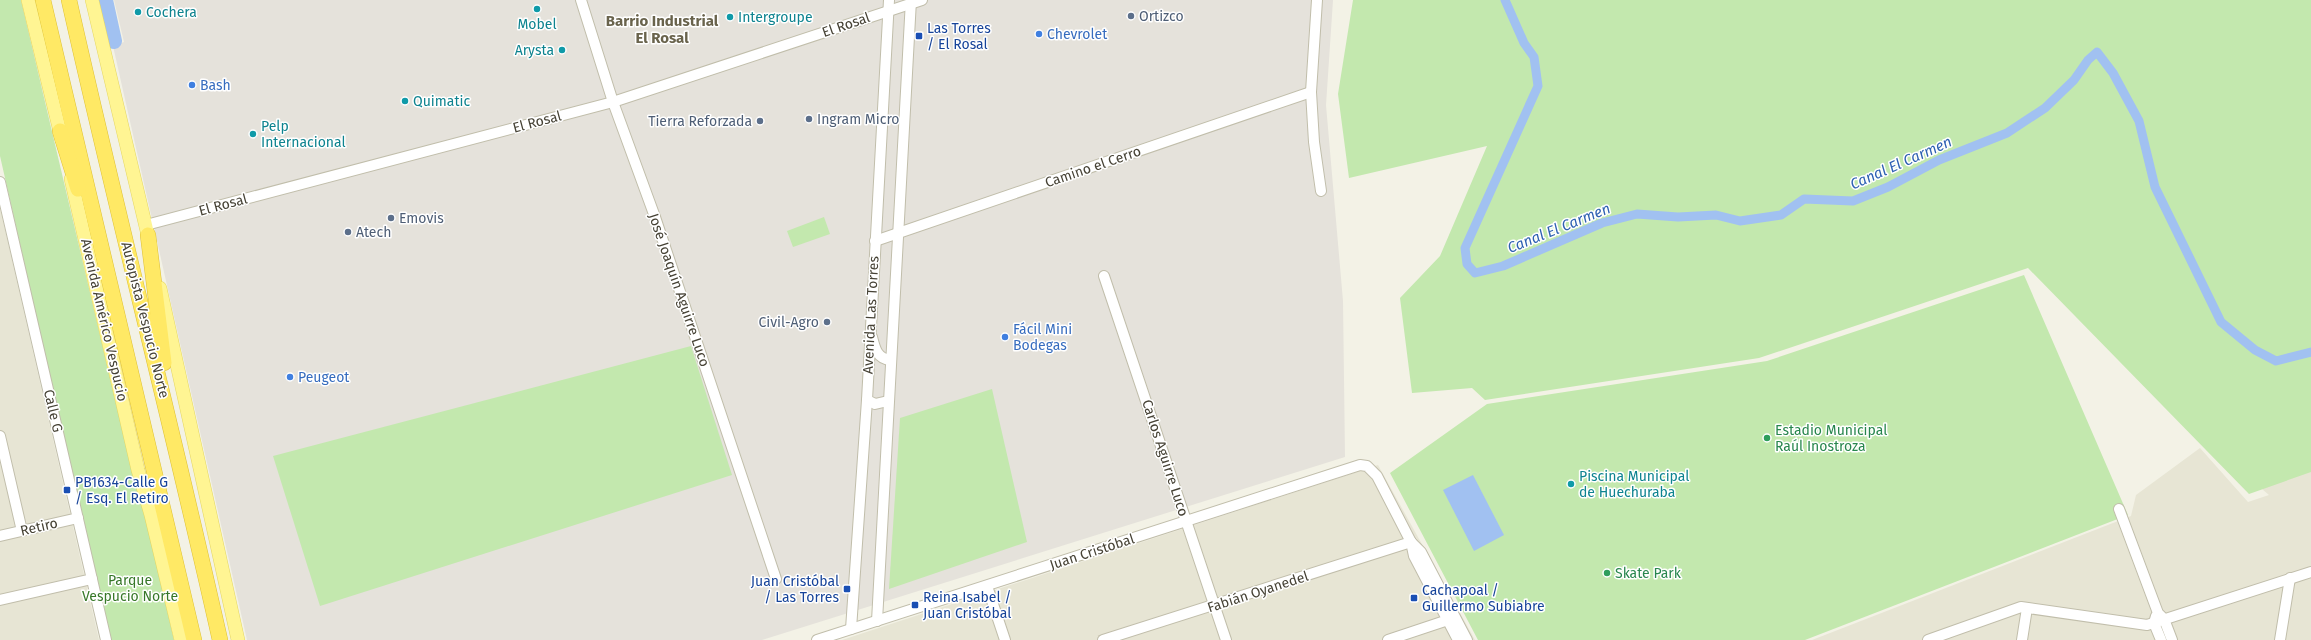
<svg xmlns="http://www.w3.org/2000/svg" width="2311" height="640" viewBox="0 0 2311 640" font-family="'Fira Sans',sans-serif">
<rect width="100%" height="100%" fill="#f3f2e6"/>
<g fill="#e7e5d4">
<polygon points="0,208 99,640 0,640"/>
<polygon points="2311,431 2311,640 1812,640 2131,516 2136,495 2200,448 2248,502 2269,495 2229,461"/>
<polygon points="1378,465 1475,640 842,640 903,620"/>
</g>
<polygon fill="#e5e2db" points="114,0 1333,0 1326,105 1343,301 1345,457 762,640 247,640 113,46 124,42"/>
<g fill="#c3e8ae">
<polygon points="0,0 21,0 132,471 145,514 174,640 110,640 0,156"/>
<polygon points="1353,0 2311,0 2311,472 2249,494 2028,268 1759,358 1485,400 1472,388 1412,393 1400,298 1440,256 1487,146 1349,178 1338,94"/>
<polygon points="824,217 830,234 793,247 787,231"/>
<polygon points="2024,275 2128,515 1805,640 1478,640 1390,473 1487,404 1767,361"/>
<polygon points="691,346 732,475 320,606 273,456"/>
<polygon points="992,389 1027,542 889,589 900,418"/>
</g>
<polygon fill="#a1c1f1" points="1473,475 1504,535 1474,551 1443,490"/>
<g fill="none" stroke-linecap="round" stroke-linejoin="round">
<polyline stroke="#a1c1f1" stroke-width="9" points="1505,0 1524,43 1534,57 1538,86 1465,248 1467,264 1475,273 1503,266 1602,223 1637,214 1678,217 1716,215 1740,221 1781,215 1804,199 1853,201 1888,187 1939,160 2007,133 2045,108 2074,80 2088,60 2097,52 2113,73 2139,121 2155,187 2221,322 2255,350 2276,361 2311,352"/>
<polyline stroke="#a1c1f1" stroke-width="16" points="105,0 114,41"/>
<g stroke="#c1beab" stroke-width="12">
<g id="minor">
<polyline points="581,0 613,102 655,217 776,579"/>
<polyline points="1317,0 1311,92 1314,142 1321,191"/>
<polyline points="0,182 106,640"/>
<polyline points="146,225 613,102 922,0"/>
<polyline points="875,241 1311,92"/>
<polyline points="1104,276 1226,640"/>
<path d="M872,337C875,349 877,358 890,360"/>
<polyline points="867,400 875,404 888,401"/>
<polyline points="0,436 22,531"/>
<polyline points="2119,509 2158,613 2164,619 2172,640"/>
<polyline points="0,536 78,518"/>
<polyline points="1411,542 1414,556 1458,640"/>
<polyline points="987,586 1005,640"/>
<polyline points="0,600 92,579"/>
<polyline points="2156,616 2154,623 2161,640"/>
<polyline points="877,621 911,0"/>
<polyline points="851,629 867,400 889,0"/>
<polyline points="817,640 1360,465 1367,466 1377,476 1411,542 1421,552 1467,640"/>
<polyline points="1103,640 1411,542"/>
<polyline points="1388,640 1454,618"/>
<polyline points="1928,640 2021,607 2147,625 2311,572"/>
<polyline points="2022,640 2027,608"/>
<polyline points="2280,640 2290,578"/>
</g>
</g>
<g stroke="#e4d662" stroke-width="14">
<g id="major">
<polyline points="28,0 62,140"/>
<polyline points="92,0 150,244"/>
<polyline points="71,179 138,470 151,515 181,640"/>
<polyline points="160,288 238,640"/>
</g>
</g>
<g stroke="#dec034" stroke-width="16">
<g id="highway">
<polyline points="43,0 194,640"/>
<path d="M69,0C117,214 172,426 220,640"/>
<polyline points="60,131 78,189"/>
<polyline points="148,235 164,363"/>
</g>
</g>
<use href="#minor" stroke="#fff" stroke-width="10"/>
<use href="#major" stroke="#fff593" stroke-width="13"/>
<use href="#highway" stroke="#ffe965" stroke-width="15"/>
</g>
<g fill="#0f9aa8" stroke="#fff" stroke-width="1.5">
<circle cx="537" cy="9" r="4"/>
<circle cx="138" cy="12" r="4"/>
<circle cx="730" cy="17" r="4"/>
<circle cx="562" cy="50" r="4"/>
<circle cx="405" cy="101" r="4"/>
<circle cx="253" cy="134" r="4"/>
<circle cx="1571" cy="484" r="4"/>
</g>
<g fill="#5c6f8a" stroke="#fff" stroke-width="1.5">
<circle cx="1131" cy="16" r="4"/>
<circle cx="809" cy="119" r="4"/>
<circle cx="760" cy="121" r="4"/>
<circle cx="391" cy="218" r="4"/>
<circle cx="348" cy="232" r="4"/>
<circle cx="827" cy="322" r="4"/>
</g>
<g fill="#3f7fe0" stroke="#fff" stroke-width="1.5">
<circle cx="1039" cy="34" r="4"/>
<circle cx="192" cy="85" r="4"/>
<circle cx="1005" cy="337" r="4"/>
<circle cx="290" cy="377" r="4"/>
</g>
<g fill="#1a4fb4" stroke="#fff" stroke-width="1.5">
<rect x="915" y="32" width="8" height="8" rx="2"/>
<rect x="63" y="486" width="8" height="8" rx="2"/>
<rect x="843" y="585" width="8" height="8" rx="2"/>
<rect x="1410" y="594" width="8" height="8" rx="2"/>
<rect x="911" y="601" width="8" height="8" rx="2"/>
</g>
<g fill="#2e9e5b" stroke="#fff" stroke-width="1.5">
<circle cx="1767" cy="438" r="4"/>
<circle cx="1607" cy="573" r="4"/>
</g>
<g text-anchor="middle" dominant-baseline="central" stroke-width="3" stroke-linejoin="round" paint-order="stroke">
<g font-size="14" fill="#0d838f" stroke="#fff" text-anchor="start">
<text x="146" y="12">Cochera</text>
<text x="738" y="17">Intergroupe</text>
<text x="537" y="24" text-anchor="middle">Mobel</text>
<text x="554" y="50" text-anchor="end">Arysta</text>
<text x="413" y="101">Quimatic</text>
<text x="261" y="126">Pelp<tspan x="261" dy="16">Internacional</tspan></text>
<text x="1579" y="476">Piscina Municipal<tspan x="1579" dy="16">de Huechuraba</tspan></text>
</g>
<g font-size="14" fill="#4e5e75" stroke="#fff" text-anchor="start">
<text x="1139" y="16">Ortizco</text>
<text x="817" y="119">Ingram Micro</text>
<text x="752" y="121" text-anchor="end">Tierra Reforzada</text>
<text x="399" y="218">Emovis</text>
<text x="356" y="232">Atech</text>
<text x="819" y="322" text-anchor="end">Civil-Agro</text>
</g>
<g font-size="14" fill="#464235" stroke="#fff">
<text transform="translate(846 25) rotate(-19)">El Rosal</text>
<text transform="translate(537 122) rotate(-15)">El Rosal</text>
<text transform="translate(1093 167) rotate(-19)">Camino el Cerro</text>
<text transform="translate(223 205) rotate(-15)">El Rosal</text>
<text transform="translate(679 290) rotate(71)">José Joaquín Aguirre Luco</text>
<text transform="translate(871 315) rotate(-87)">Avenida Las Torres</text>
<text transform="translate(104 320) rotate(77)">Avenida Américo Vespucio</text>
<text transform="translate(145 320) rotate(76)">Autopista Vespucio Norte</text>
<text transform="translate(53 411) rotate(77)">Calle G</text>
<text transform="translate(1165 458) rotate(72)">Carlos Aguirre Luco</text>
<text transform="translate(39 527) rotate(-13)">Retiro</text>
<text transform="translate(1092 552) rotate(-18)">Juan Cristóbal</text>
<text transform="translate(1258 592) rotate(-18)">Fabián Oyanedel</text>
</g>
<g font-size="14" fill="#164399" stroke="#fff" text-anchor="start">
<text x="927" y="28">Las Torres<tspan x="927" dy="16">/ El Rosal</tspan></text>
<text x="75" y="482">PB1634-Calle G<tspan x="75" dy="16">/ Esq. El Retiro</tspan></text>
<text x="839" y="581" text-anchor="end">Juan Cristóbal<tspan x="839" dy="16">/ Las Torres</tspan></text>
<text x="1422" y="590">Cachapoal /<tspan x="1422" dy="16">Guillermo Subiabre</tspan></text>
<text x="923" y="597">Reina Isabel /<tspan x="923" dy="16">Juan Cristóbal</tspan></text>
</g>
<g font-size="14" fill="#366cbe" stroke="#fff" text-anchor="start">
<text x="1047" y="34">Chevrolet</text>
<text x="200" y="85">Bash</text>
<text x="1013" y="329">Fácil Mini<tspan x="1013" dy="16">Bodegas</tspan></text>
<text x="298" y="377">Peugeot</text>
</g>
<g font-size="14" fill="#27864d" stroke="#fff" text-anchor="start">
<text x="1775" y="430">Estadio Municipal<tspan x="1775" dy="16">Raúl Inostroza</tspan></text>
<text x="1615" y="573">Skate Park</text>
</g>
<g font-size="14" fill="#377828" stroke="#fff">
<text x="130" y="580">Parque<tspan x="130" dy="16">Vespucio Norte</tspan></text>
</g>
<g font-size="15" font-weight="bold" fill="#69634c" stroke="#fff">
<text x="662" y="21">Barrio Industrial<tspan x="662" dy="17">El Rosal</tspan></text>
</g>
<g font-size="15" font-style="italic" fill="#2e61b2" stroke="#fff">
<text transform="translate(1901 163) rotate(-24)">Canal El Carmen</text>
<text transform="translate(1559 228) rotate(-22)">Canal El Carmen</text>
</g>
</g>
</svg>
